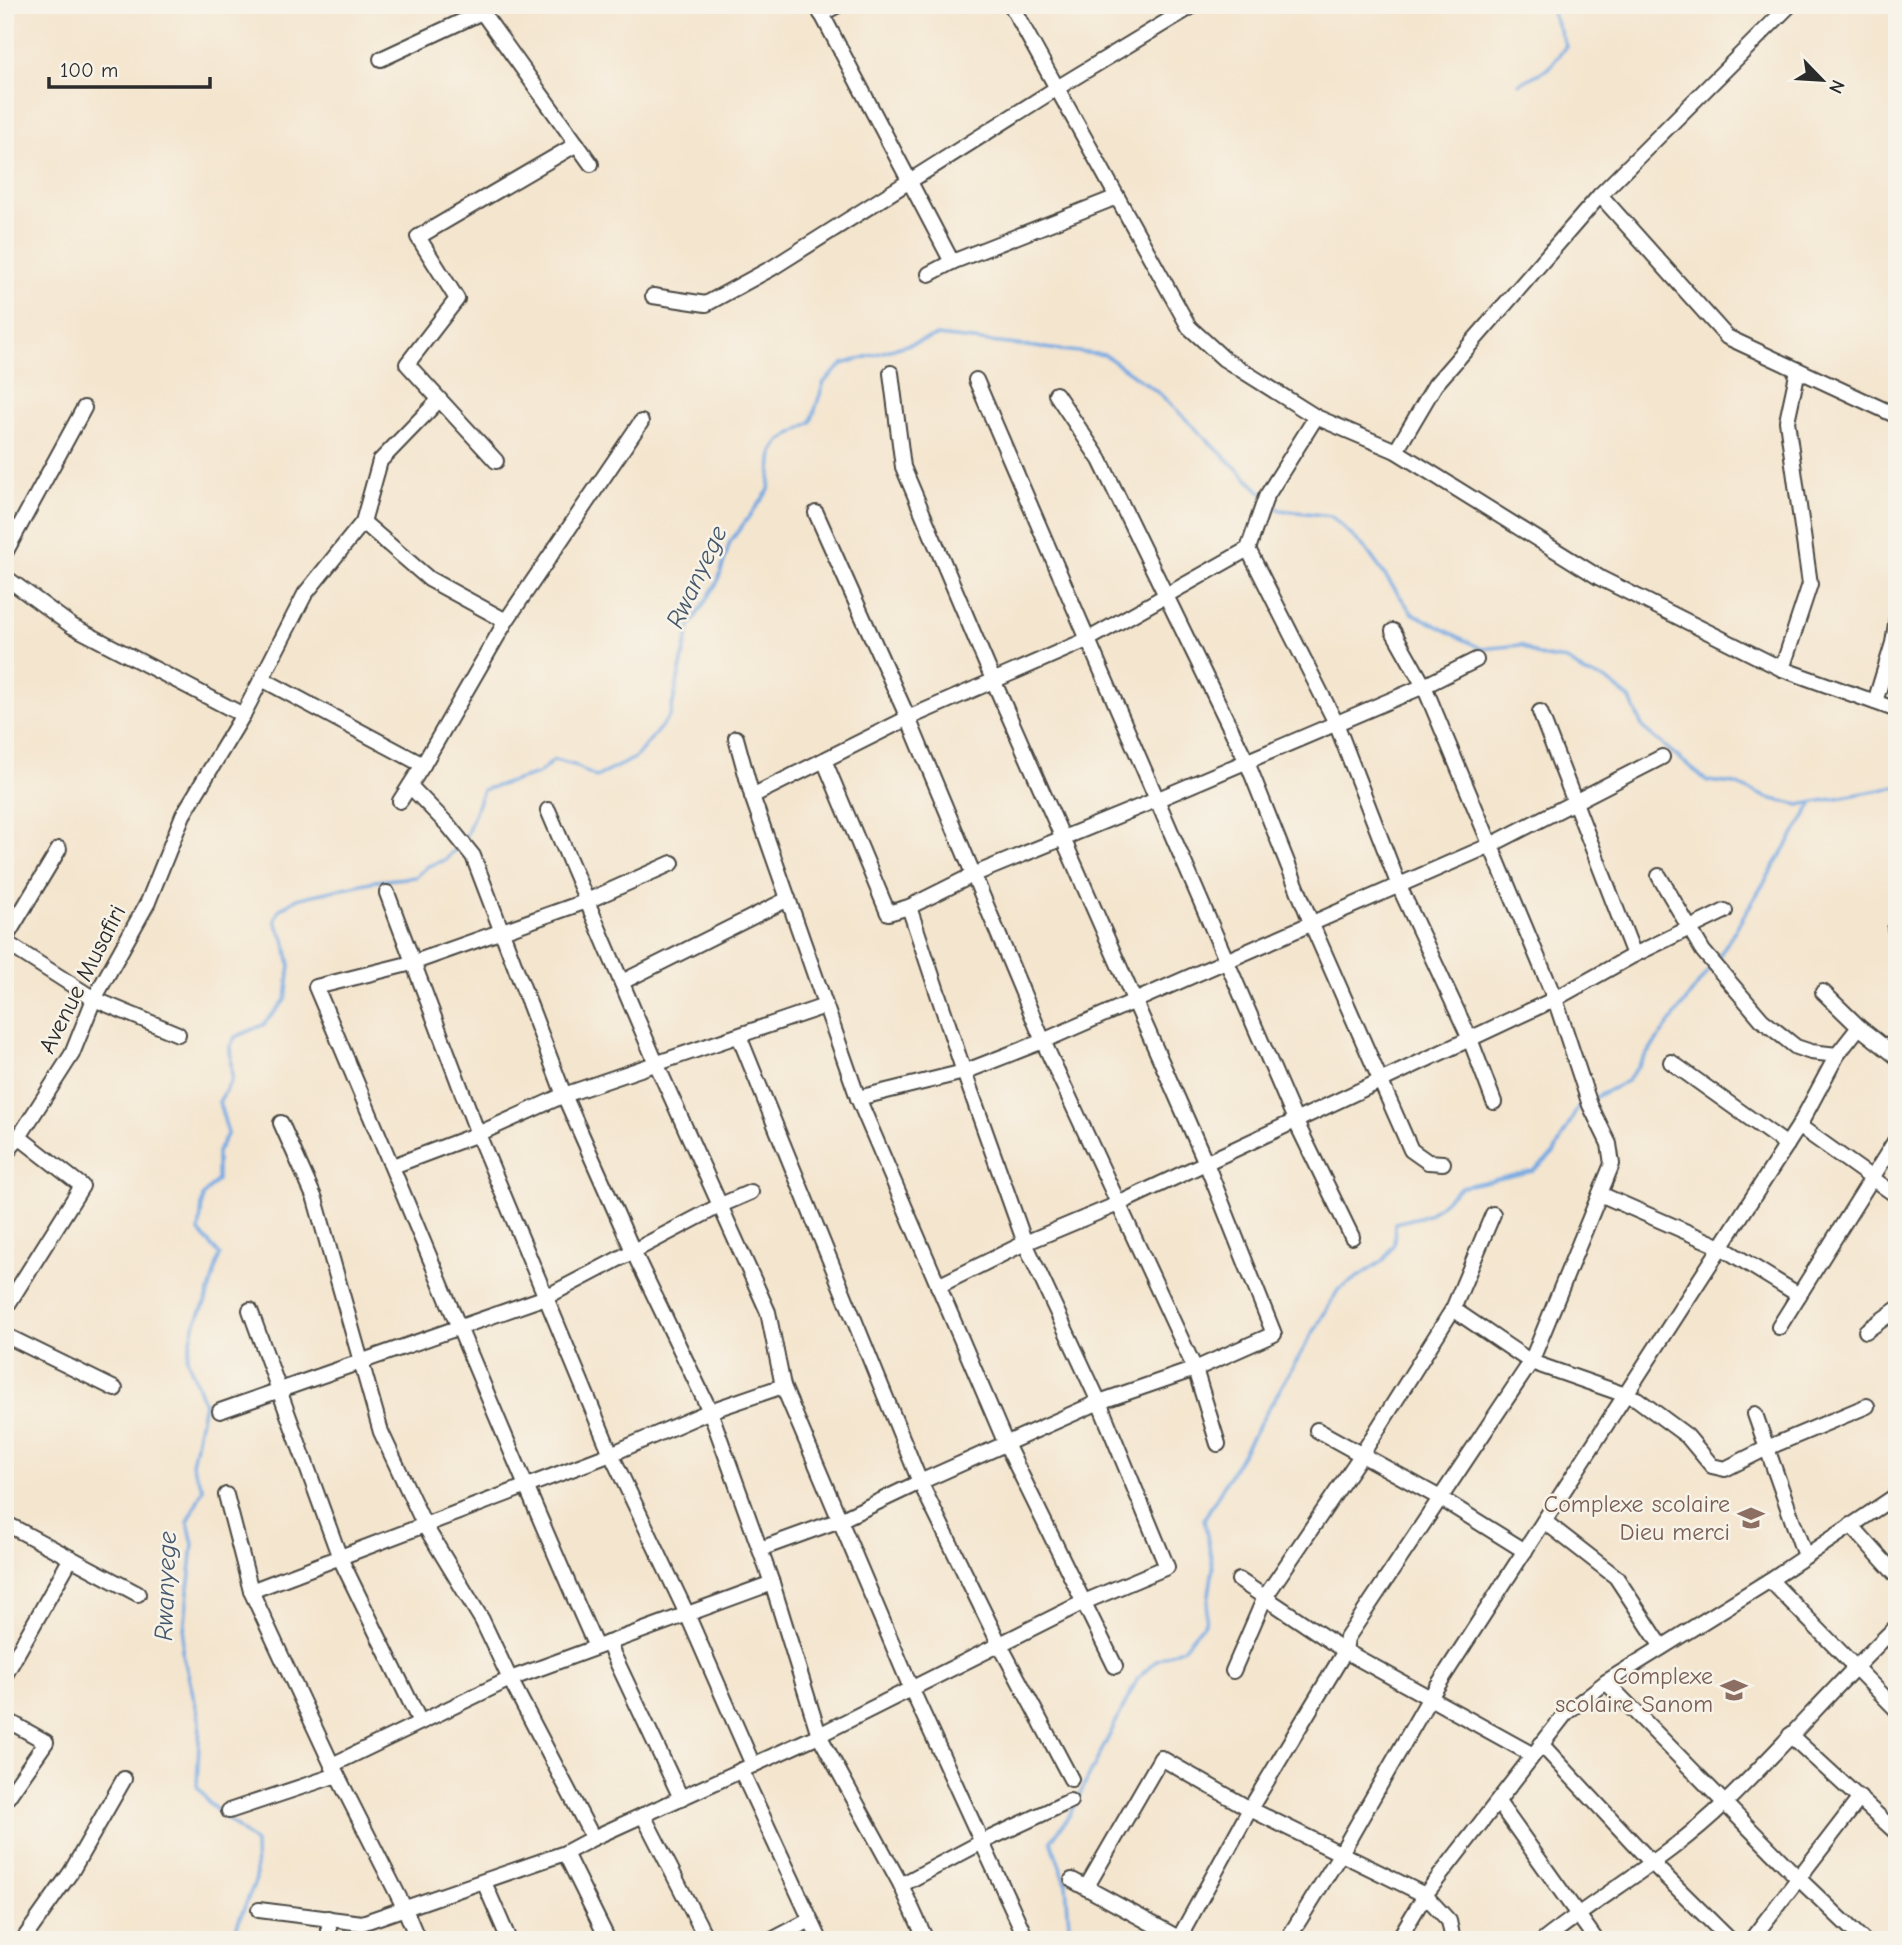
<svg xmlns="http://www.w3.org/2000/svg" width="1902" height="1945" viewBox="0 0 1902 1945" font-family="'Comic Neue',sans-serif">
<rect width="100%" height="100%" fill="#f7f3e8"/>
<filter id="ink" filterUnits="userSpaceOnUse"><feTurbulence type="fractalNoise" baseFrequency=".0143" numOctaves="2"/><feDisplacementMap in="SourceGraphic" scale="14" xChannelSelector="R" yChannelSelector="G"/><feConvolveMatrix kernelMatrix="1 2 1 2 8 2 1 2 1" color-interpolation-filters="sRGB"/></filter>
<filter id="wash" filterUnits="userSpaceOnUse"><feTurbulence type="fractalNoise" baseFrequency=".00686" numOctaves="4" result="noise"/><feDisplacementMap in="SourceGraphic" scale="28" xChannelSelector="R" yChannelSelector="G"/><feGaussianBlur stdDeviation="1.57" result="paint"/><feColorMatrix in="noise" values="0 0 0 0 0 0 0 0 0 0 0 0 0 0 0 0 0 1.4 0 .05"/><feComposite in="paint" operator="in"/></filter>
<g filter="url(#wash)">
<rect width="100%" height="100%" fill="#f4e5ce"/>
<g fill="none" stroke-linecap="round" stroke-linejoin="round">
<g stroke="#75a9e2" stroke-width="3.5">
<polyline points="1519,84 1549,68 1566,46 1549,5"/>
<polyline points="1268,499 1280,510 1331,516 1366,549 1412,613 1482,649 1521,645 1539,656 1567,660 1586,674 1605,679 1630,699 1643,728 1707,781 1735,784 1768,798 1799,805 1897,787"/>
<polyline points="465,839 483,790 538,774 554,760 574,765 596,777 635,758 670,716 690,626 718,581 730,542 769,490 773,452 780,441 811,422 824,382 843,364 937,336 1105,355 1160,394 1263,494"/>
<polyline points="1716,961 1813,803"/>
<polyline points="1592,1099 1627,1081 1711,967"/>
<polyline points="231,1940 256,1879 255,1843 209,1803 197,1786 200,1722 182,1650 193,1544 188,1522 203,1489 192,1464 204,1403 187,1358 194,1326 206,1301 220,1255 199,1232 203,1196 217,1180 217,1152 228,1133 219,1102 232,1079 230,1047 235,1037 263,1025 286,999 290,965 285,941 275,921 279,910 296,899 375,881 416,877 428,866 445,860 460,844"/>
<polyline points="1070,1940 1066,1883 1051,1841 1069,1816 1138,1678 1157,1660 1183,1648 1205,1622 1213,1568 1204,1519 1338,1290 1384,1260 1394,1244 1395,1223 1428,1215 1461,1187 1533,1171 1554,1153 1577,1109 1586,1103"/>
</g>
</g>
</g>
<g filter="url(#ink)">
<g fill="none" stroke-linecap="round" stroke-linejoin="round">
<g stroke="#494743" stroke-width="18">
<g id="minor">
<polyline points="817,5 952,262"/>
<polyline points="1011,5 1189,327 1224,359 1316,417 1396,451 1600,578 1782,669 1897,710"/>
<polyline points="482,12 591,164"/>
<polyline points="821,14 838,5"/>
<polyline points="381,59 482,12 488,5"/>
<polyline points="1600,195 1727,337 1897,416"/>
<polyline points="929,274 952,262 1117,197"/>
<polyline points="653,296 706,304 772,268 1057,88 1194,5"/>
<polyline points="976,380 1296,1122 1352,1237"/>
<polyline points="1056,394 1100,460 1247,762 1312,925 1411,1150 1428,1162 1443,1163"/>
<polyline points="1396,451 1435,385 1600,195 1790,5"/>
<polyline points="496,461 407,364 457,299 418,237 577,144"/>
<polyline points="816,513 908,718 1043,1041 1195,1369 1218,1444"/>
<polyline points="363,522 429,579 506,621"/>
<polyline points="1248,549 1336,723 1399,886 1470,1039 1494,1102"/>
<polyline points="5,553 84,408"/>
<polyline points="5,577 72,626 243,715"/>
<polyline points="1782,669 1810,584 1787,421 1798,370"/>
<polyline points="262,679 423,765"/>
<polyline points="1875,702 1893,643 1897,617"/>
<polyline points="1540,712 1634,955"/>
<polyline points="736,738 752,796 858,1098 1006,1444 1115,1666"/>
<polyline points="824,760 888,913 909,907 975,874 1156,800 1424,686 1476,660"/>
<polyline points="410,786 448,825 473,856 564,1095 633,1251 710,1411 772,1583 819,1735 901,1885 926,1940"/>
<polyline points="752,796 908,718 1089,639 1248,549 1266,497 1316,417"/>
<polyline points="400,801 423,765 506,621 641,422"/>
<polyline points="548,810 656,1063 768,1312 783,1386 911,1688 1025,1936 1016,1940"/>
<polyline points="1659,876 1703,951 1762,1020 1796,1047 1811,1052 1837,1055"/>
<polyline points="387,893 478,1134 611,1454 687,1614 753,1765"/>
<polyline points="1895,929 1897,931"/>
<polyline points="5,939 59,849"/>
<polyline points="5,942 94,999 178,1034"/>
<polyline points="622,982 788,899"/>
<polyline points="1823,992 1859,1027 1897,1057"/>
<polyline points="739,1036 920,1482 999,1643 1071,1779"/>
<polyline points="1671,1062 1787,1145"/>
<polyline points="858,1098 964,1072 1043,1041 1491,845 1662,757"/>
<polyline points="281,1123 315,1199 381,1432 425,1526 482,1620 510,1679 593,1838"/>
<polyline points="1799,1126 1897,1196"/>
<polyline points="5,1155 19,1137"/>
<polyline points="393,1166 478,1134 564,1095 825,1006"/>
<polyline points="1600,1194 1721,1247 1799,1295"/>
<polyline points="938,1286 1025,1243 1118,1204 1555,999 1634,955 1725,911"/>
<polyline points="5,1309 82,1186 19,1137 72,1054 94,999 148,902 183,815 243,715 305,594 363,522 380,461 439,400"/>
<polyline points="1453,1309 1531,1362 1637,1399 1687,1436 1712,1466 1725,1469 1767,1448 1867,1406"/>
<polyline points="250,1310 340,1558 420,1722"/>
<polyline points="1779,1327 1897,1138"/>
<polyline points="1866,1331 1897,1309"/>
<polyline points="5,1335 115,1389"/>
<polyline points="220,1411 546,1297 721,1205 751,1192"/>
<polyline points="1755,1414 1805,1556"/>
<polyline points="1317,1430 1440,1498 1525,1551"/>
<polyline points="226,1495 251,1591 332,1765 405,1909 418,1940"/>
<polyline points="1544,1521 1616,1577 1662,1647"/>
<polyline points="5,1523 138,1594"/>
<polyline points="1851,1525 1897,1576"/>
<polyline points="760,1549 840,1520 920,1482 1099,1402 1195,1369 1274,1334 1206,1163 994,682 903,467 891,373"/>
<polyline points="1239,1580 1345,1651 1533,1755"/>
<polyline points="1770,1580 1897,1710"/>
<polyline points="251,1591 611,1454 710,1411 783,1386"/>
<polyline points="608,1643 681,1798"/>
<path d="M596,1647C499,1429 410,1207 316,987L412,963L587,901L672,863"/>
<polyline points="1233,1671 1265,1597 1362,1454 1453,1309 1493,1214"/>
<polyline points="5,1675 71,1558"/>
<polyline points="1606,1682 1798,1878 1863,1940"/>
<polyline points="5,1719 46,1742 5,1801"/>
<polyline points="1790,1735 1897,1833"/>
<polyline points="1541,1744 1653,1864 1730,1940"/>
<polyline points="332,1765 510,1679 772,1583"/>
<polyline points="741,1770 820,1940"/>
<polyline points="1498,1802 1596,1940"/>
<polyline points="229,1811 337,1775"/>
<polyline points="643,1815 707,1940"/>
<polyline points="565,1853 608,1940"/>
<polyline points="1072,1880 1182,1940"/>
<polyline points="484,1882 509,1940"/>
<polyline points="901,1885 982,1842 1070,1801"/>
<polyline points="1086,1888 1161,1758 1250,1809 1425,1895 1449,1921 1453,1940"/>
<polyline points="259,1910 362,1923 565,1853 593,1838 819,1735 1084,1602 1167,1567 1099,1402 1025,1243 964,1072 909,907"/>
<polyline points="328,1918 330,1940"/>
<polyline points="23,1940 71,1872 124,1779"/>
<polyline points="772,1940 810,1920"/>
<polyline points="1178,1940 1250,1809 1345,1651 1347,1638 1531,1362 1612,1164 1609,1144 1590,1105 1555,999 1424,686 1393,631"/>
<polyline points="1287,1940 1341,1853 1429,1699 1799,1126 1837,1055 1859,1027"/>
<polyline points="1398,1940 1425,1895 1566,1713 1606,1682 1770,1580 1897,1495"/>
<path d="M1544,1940C1604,1893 1671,1856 1726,1802C1785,1745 1838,1682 1897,1626"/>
<polyline points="1751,1940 1860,1798"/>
</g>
</g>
<use href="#minor" stroke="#fff" stroke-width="14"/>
</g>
</g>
<defs>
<g id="school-bare" transform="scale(2.1)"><path d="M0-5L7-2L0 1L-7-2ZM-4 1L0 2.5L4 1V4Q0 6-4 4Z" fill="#8d6e63" stroke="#f7f3e8" stroke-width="2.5" paint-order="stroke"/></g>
</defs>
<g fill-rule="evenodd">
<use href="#school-bare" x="1751" y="1518"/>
<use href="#school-bare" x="1734" y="1690"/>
</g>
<g text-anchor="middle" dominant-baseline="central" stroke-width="5" stroke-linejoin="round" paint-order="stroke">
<g font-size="24" fill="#2b2b2b" stroke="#f7f3e8">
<text transform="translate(82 979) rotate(-63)">Avenue Musafiri</text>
</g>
<g font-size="24" fill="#785e54" stroke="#f7f3e8" text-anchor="end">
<text x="1730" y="1504">Complexe scolaire<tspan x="1730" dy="28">Dieu merci</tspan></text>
<text x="1713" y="1676">Complexe<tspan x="1713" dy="28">scolaire Sanom</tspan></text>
</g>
<g font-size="26" font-style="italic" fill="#45576b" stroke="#f7f3e8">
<text transform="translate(697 577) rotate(-65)">Rwanyege</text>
<text transform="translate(166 1586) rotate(-88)">Rwanyege</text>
</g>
</g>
<rect width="1902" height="1945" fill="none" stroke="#f7f3e8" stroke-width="28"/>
<g transform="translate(1822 80) rotate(115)" stroke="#f7f3e8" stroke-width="5" paint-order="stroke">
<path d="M0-5L12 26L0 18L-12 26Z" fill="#2b2b2b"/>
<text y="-10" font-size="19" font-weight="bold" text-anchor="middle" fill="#2b2b2b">N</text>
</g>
<path d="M49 77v10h161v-10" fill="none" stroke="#2b2b2b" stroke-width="3.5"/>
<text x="60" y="77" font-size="21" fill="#2b2b2b" stroke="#f7f3e8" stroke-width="5" paint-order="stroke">100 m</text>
</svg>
